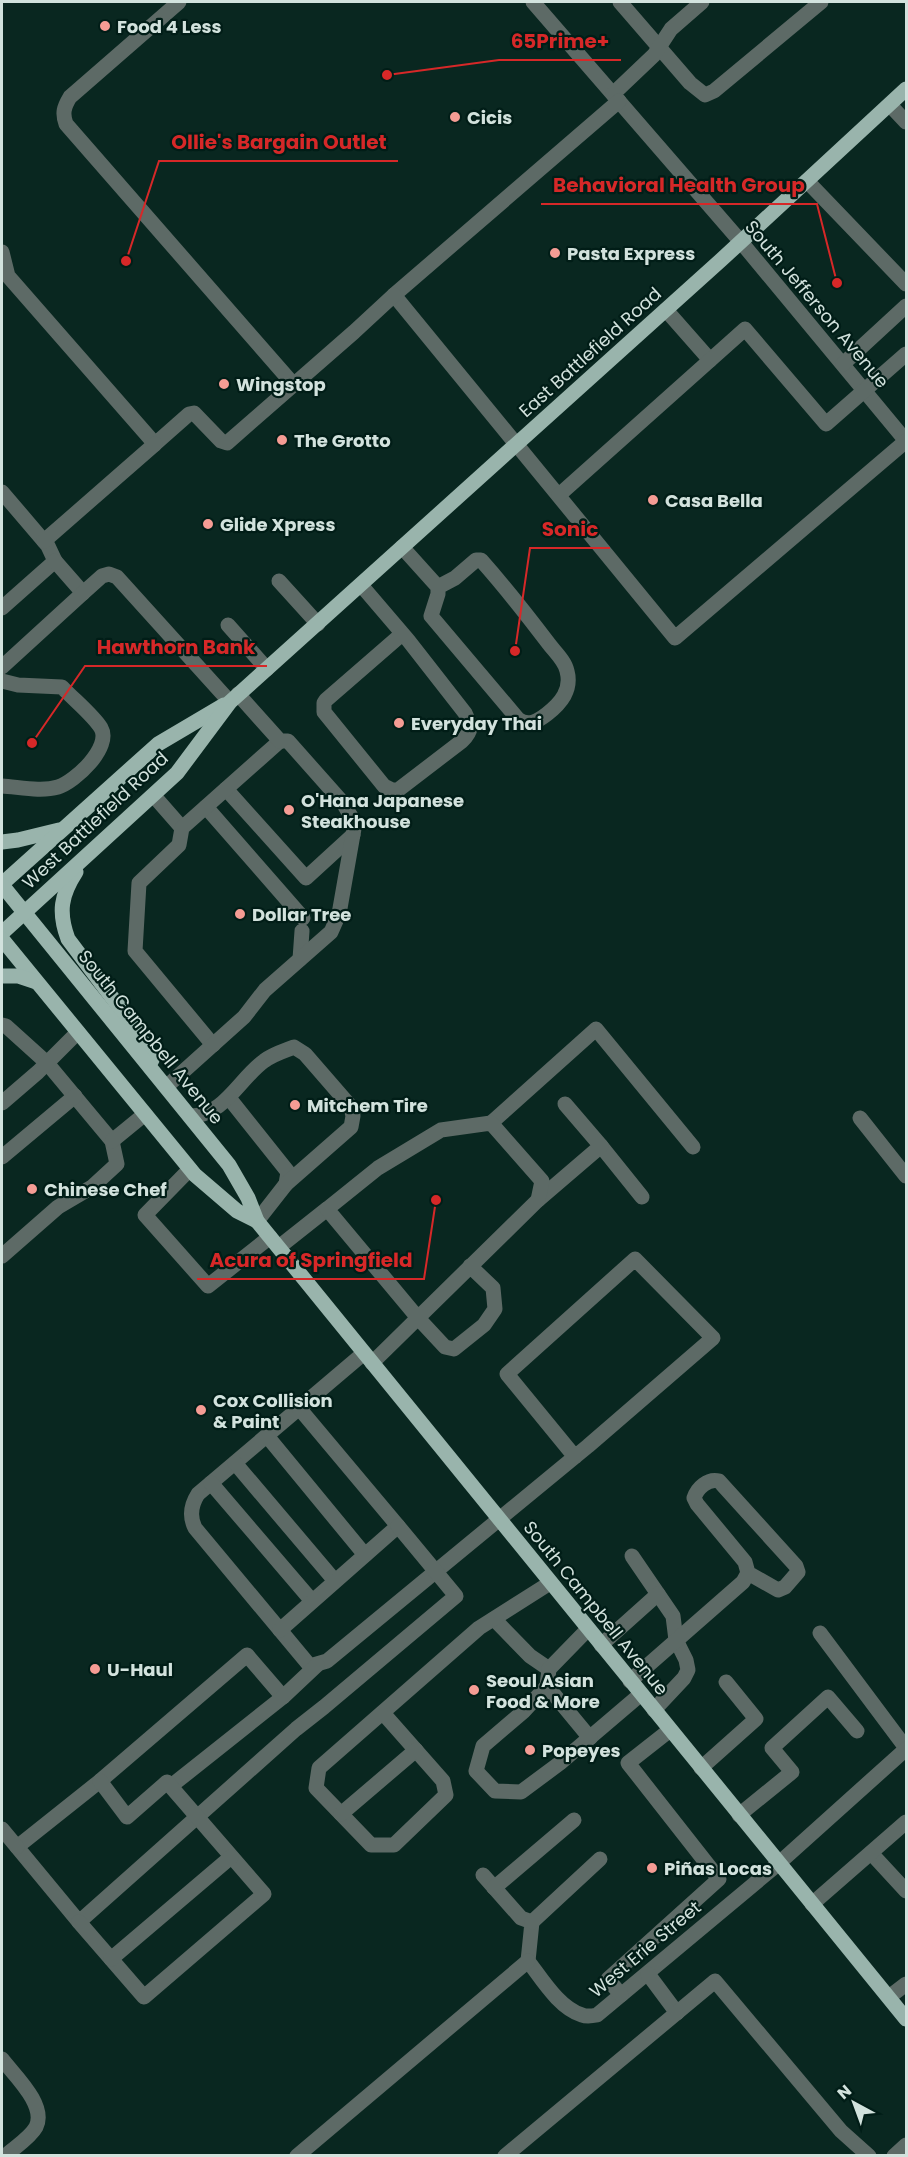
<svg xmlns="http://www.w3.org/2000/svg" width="908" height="2157" viewBox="0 0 908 2157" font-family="Poppins,sans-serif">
<rect width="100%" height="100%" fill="#092720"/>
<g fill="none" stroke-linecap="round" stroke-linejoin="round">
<g stroke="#5d6a66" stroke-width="15">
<path d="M179,2L70,97C64,107 62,113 66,124L293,384"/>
<polyline points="533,2 741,242 906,441"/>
<polyline points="620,2 690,83 705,95 714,91 821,2"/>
<polyline points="613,94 654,55 671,29 702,2"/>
<polyline points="619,101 394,295 675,638 906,441"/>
<polyline points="890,105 906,122"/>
<polyline points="807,181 906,284"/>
<polyline points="2,252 8,276 155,444 189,414 194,413 221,441 227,443 354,332 394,295"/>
<polyline points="666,310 710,360"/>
<polyline points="843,364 906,306"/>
<polyline points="2,492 48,546 55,561 2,608"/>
<polyline points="559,495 745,329 826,424 906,354"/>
<polyline points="44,541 155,444"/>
<path d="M402,547L438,587V594L431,616L518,719C528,727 538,721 547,714C561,703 572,690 567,671C565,661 555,652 549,644C527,615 505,587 481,560H476L455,578L438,587"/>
<polyline points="55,561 83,593"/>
<polyline points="279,581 318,624"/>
<path d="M361,585L408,640L465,713C471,726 473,730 462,741L398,790H392L384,786L324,712V703L326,700L402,634"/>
<polyline points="228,625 267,669"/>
<polyline points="2,667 83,593 102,576 109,574 117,577 230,702"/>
<path d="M2,681L18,685L62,687C73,699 93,715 101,728C112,747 75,782 58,787C41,792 19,787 2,786"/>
<polyline points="226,789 306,878 353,835"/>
<polyline points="154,796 182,828"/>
<polyline points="206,807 303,918"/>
<polyline points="300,959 302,931"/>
<polyline points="2,1025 6,1026 47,1063 112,1141 117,1164 92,1187 58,1207 2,1256"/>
<polyline points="213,1045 135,951 139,883 179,845 182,828 280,741"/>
<polyline points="166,1087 244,1017 265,990 331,932 339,914 355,823 343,803 288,741 280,741 238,694"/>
<polyline points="229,1098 288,1172 286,1184 257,1221"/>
<polyline points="2,1103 38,1072 78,1032"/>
<path d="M190,1116C224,1116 239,1079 264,1061C273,1054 284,1051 294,1047L305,1054L351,1107L353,1116L351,1127L286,1184"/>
<polyline points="860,1118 906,1176"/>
<polyline points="491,1123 596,1029 693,1147"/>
<polyline points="112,1141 145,1114"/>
<polyline points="601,1146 642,1197"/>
<polyline points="2,1157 75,1096"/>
<polyline points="190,1169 145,1215 208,1286 270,1237"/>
<polyline points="538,1200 601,1146 565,1104"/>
<polyline points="279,1247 327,1209"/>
<path d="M364,1353L198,1494C191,1505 189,1516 195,1528L310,1666L327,1661L588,1446L713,1338L635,1259L507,1374L575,1457"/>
<polyline points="372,1363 538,1200 542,1181 491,1123 441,1130 378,1168 327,1209 418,1318 445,1347 454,1349 484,1325 495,1309 493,1288 470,1266"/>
<polyline points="267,1436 365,1555"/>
<polyline points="235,1463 335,1581"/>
<polyline points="211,1483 312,1601"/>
<polyline points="632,1556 673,1616 676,1640 686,1660 688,1670 684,1678 654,1710"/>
<polyline points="494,1619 530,1656 549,1669"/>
<polyline points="588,1629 549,1669 547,1686 524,1711 483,1746 476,1771 495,1791 521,1792 560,1763 641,1694"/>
<polyline points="280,1630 398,1526 299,1408"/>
<polyline points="820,1633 906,1748"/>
<polyline points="601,1645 658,1594"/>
<path d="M630,1681L743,1582L748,1573L745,1562L697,1504L694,1498C697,1488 708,1478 719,1481L796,1566L798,1572L785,1587L778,1590L748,1573"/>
<polyline points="547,1686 590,1738"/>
<polyline points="283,1697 247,1655 100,1781 17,1847 79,1922 296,1729 324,1707 456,1596 398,1526"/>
<polyline points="383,1713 443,1781 446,1795 394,1845 371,1845 316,1788 319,1768 479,1628 550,1583"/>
<polyline points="701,1768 756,1719 726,1682"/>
<polyline points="171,1786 283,1697 317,1665"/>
<polyline points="341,1814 416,1750"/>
<polyline points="739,1815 792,1772 772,1748 828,1697 857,1731"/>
<polyline points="2,1829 17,1847"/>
<polyline points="871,1853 906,1891"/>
<polyline points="483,1875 521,1918 532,1922 528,1961"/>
<polyline points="494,1888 574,1820"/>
<polyline points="812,1904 906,1822"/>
<polyline points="79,1922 144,1997 264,1894 167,1782 127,1817 100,1781"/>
<polyline points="532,1922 600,1859"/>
<polyline points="111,1959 231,1857"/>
<path d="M528,1961C542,1979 559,2008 582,2015C587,2017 592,2016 597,2015L778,1864L906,1749"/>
<polyline points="648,1974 677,2013"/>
<polyline points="621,1995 608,1979 719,1879 628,1763 670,1730"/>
<polyline points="889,1997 906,1984"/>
<path d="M2,2059C14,2075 47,2105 36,2127C30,2138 15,2147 5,2156"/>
<polyline points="297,2156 528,1961"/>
<polyline points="505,2156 715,1981 841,2131 869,2156"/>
<polyline points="894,2156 906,2145"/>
</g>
<g stroke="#99b4ac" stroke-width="15">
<polyline points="2,842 18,840 59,830"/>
<path d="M76,872C61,895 58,912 68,939L135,1028L152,1060"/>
<polyline points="2,884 158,744 224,705"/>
<polyline points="2,885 229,1165 248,1198 257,1221 906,2019"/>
<polyline points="2,933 177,773 230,702 721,260 906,89"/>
<polyline points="2,939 195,1175 237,1211 257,1221"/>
<polyline points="2,976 18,976 36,982"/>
</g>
</g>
<g fill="#f59c94" stroke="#011d17" stroke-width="2">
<circle cx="105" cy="26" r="6"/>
<circle cx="455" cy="117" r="6"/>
<circle cx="555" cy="253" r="6"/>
<circle cx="224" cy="384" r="6"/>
<circle cx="282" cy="440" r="6"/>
<circle cx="653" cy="500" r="6"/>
<circle cx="208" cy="524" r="6"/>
<circle cx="399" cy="723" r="6"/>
<circle cx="289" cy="810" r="6"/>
<circle cx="240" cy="914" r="6"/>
<circle cx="295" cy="1105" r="6"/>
<circle cx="32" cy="1189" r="6"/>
<circle cx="201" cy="1410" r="6"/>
<circle cx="95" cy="1669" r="6"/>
<circle cx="474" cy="1690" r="6"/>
<circle cx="530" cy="1750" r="6"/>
<circle cx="652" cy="1868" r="6"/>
</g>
<g text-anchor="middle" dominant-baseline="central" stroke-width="4.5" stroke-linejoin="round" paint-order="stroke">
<g font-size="18" font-weight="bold" fill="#d2e2dd" stroke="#011d17" text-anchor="start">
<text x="117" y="26">Food 4 Less</text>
<text x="467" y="117">Cicis</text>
<text x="567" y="253">Pasta Express</text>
<text x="236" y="384">Wingstop</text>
<text x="294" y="440">The Grotto</text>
<text x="665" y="500">Casa Bella</text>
<text x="220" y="524">Glide Xpress</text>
<text x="411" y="723">Everyday Thai</text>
<text x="301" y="800">O'Hana Japanese<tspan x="301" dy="21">Steakhouse</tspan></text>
<text x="252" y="914">Dollar Tree</text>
<text x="307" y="1105">Mitchem Tire</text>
<text x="44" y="1189">Chinese Chef</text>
<text x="213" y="1400">Cox Collision<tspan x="213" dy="21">&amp; Paint</tspan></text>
<text x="107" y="1669">U-Haul</text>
<text x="486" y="1680">Seoul Asian<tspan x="486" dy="21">Food &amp; More</tspan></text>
<text x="542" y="1750">Popeyes</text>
<text x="664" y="1868">Piñas Locas</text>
</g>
<g font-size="18" fill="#d2e2dd" stroke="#011d17">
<text transform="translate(817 304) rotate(50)">South Jefferson Avenue</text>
<text transform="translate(590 352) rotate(-42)">East Battlefield Road</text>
<text transform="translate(95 820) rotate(-43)">West Battlefield Road</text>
<text transform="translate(151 1037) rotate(51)">South Campbell Avenue</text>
<text transform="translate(596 1608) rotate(51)">South Campbell Avenue</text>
<text transform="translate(645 1949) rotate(-40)">West Erie Street</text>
</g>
</g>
<path fill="none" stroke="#d62828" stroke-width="2" d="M387 75L499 60H621M126 261L159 161H398M837 283L817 204H541M515 651L530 548H610M32 743L85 666H267M436 1200L424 1279H197"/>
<g fill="#d62828" stroke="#011d17" stroke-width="2">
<circle cx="387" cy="75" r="6"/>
<circle cx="126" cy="261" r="6"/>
<circle cx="837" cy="283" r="6"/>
<circle cx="515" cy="651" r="6"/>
<circle cx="32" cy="743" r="6"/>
<circle cx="436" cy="1200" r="6"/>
</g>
<g font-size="20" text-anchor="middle" font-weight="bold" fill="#d62828" stroke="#011d17" stroke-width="4.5" stroke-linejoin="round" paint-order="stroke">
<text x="560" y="48">65Prime+</text>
<text x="279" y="149">Ollie's Bargain Outlet</text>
<text x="679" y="192">Behavioral Health Group</text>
<text x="570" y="536">Sonic</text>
<text x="176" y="654">Hawthorn Bank</text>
<text x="311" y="1267">Acura of Springfield</text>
</g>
<rect width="908" height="2157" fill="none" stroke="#d2e2dd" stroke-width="6"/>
<g transform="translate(854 2103) rotate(319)" stroke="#011d17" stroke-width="4.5" paint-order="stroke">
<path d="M0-4.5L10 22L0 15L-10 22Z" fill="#d2e2dd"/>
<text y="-9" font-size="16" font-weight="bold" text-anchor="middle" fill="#d2e2dd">N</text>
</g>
</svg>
